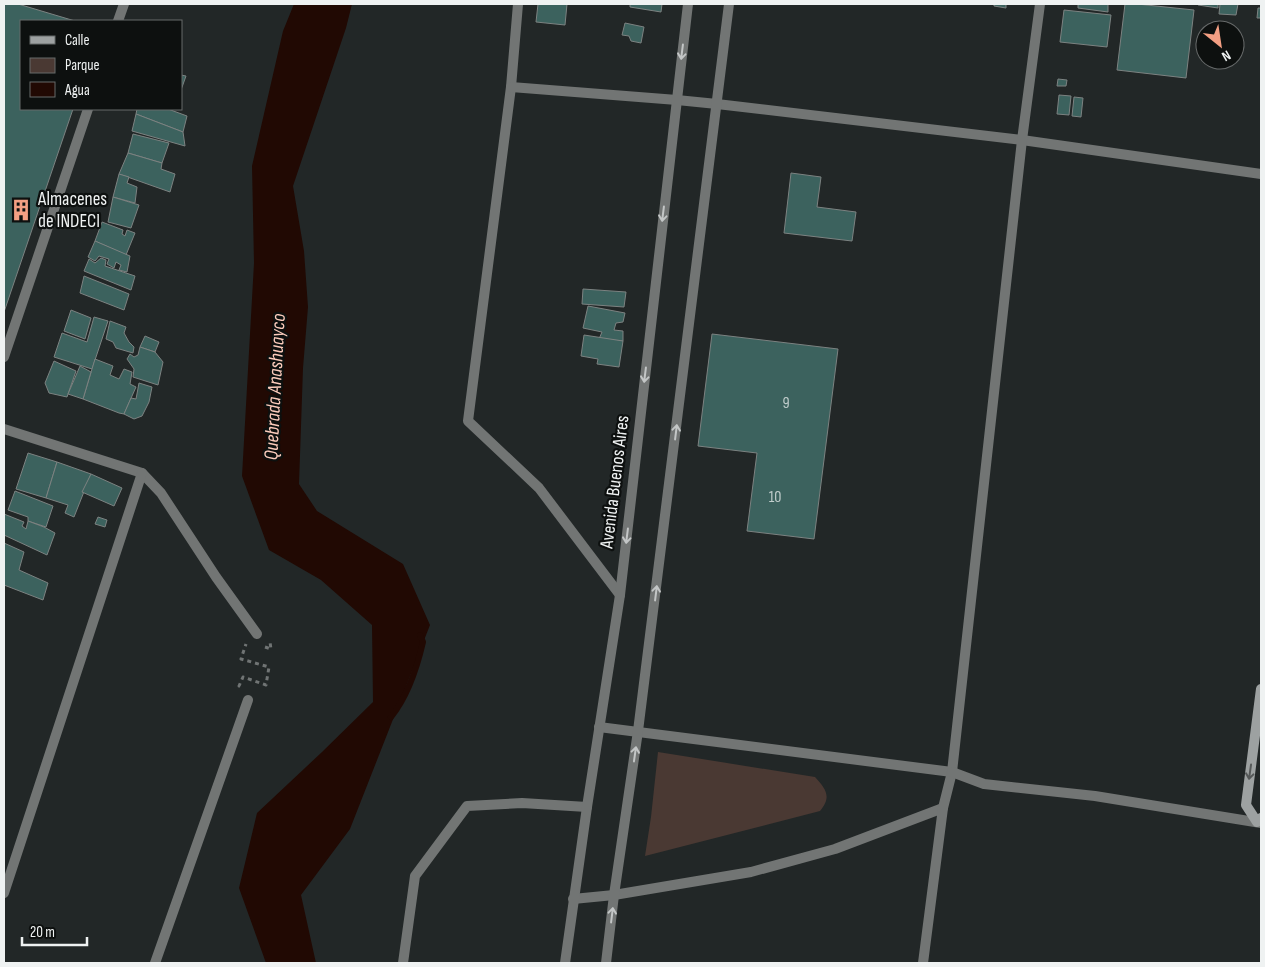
<svg xmlns="http://www.w3.org/2000/svg" width="1265" height="967" viewBox="0 0 1265 967" font-family="'Sofia Sans Condensed',sans-serif">
<rect width="100%" height="100%" fill="#222727"/>
<path fill="#4a3933" d="M658,752L815,777C826,789 832,797 820,811L645,856L651,817Z"/>
<polygon fill="#210903" points="294,4 352,4 346,28 293,186 304,251 308,307 303,368 299,484 317,511 403,564 430,625 350,829 301,895 316,963 266,963 239,888 257,813 322,752 373,702 372,625 321,580 269,550 242,476 254,263 252,166 283,31"/>
<g fill="none" stroke-linecap="round" stroke-linejoin="round">
<path stroke="#210903" stroke-width="6" d="M391,717C408,696 417,668 423,642L420,635"/>
</g>
<g fill="#3c625e" stroke="#7c8281">
<polygon points="4,4 18,4 75,21 21,21 21,109 73,109 4,312"/>
<polygon points="538,4 567,4 565,25 536,22"/>
<polygon points="630,4 662,4 661,12 630,7"/>
<polygon points="994,4 1006,4 1006,8 994,6"/>
<polygon points="1078,4 1108,4 1108,12 1078,8"/>
<polygon points="1125,4 1137,4 1194,10 1186,78 1117,70"/>
<polygon points="1198,4 1218,4 1218,8 1198,5"/>
<polygon points="1220,4 1238,4 1236,15 1219,14"/>
<polygon points="1258,8 1261,8 1261,18 1257,18"/>
<polygon points="1064,10 1111,15 1107,47 1060,42"/>
<polygon points="625,23 644,27 641,43 631,41 629,36 622,35"/>
<polygon points="181,75 186,76 181,90"/>
<polygon points="1058,79 1067,80 1066,86 1057,86"/>
<polygon points="1059,95 1071,96 1069,115 1057,114"/>
<polygon points="1074,97 1083,98 1081,117 1072,116"/>
<polygon points="137,109 168,109 187,116 183,132 136,114"/>
<polygon points="136,114 183,132 185,146 132,131"/>
<polygon points="133,134 169,143 162,163 128,153"/>
<polygon points="128,153 162,163 161,169 175,174 170,192 119,174"/>
<polygon points="791,173 821,177 817,207 856,212 852,241 784,233"/>
<polygon points="119,174 129,177 127,183 137,187 135,203 113,197"/>
<polygon points="113,197 139,205 131,228 108,222"/>
<polygon points="102,222 123,230 122,234 125,236 127,230 135,233 126,255 95,241"/>
<polygon points="95,241 130,256 127,272 119,270 121,265 116,262 114,268 107,264 109,259 99,256 95,261 88,257"/>
<polygon points="101,258 106,260 105,266 135,276 131,290 84,271 89,259 95,263"/>
<polygon points="84,276 129,294 124,310 80,293"/>
<polygon points="583,289 626,292 624,307 582,304"/>
<polygon points="588,306 625,313 623,322 616,323 614,330 623,331 623,341 599,339 602,332 583,328"/>
<polygon points="71,310 91,318 85,339 64,331"/>
<polygon points="94,317 108,321 92,369 54,357 62,333 87,342"/>
<polygon points="110,321 126,327 124,333 129,342 134,347 133,353 116,348 113,342 106,339"/>
<polygon points="712,334 838,349 814,539 747,531 757,453 698,446"/>
<polygon points="584,335 623,341 619,367 597,364 598,359 581,356"/>
<polygon points="145,336 159,342 155,352 140,347"/>
<polygon points="140,347 155,352 163,362 158,385 133,377 134,369 127,359 130,354 134,357 138,355"/>
<polygon points="95,359 113,366 110,375 119,379 124,369 132,372 130,384 136,387 124,414 119,413 83,399"/>
<polygon points="54,361 76,371 67,397 49,393 45,383"/>
<polygon points="80,366 91,372 83,399 68,394"/>
<polygon points="139,383 152,387 149,402 142,416 134,419 124,414 131,398 136,399"/>
<polygon points="28,453 57,462 46,498 16,489"/>
<polygon points="57,462 91,474 74,517 65,513 68,505 46,498"/>
<polygon points="91,474 122,488 114,506 82,492"/>
<polygon points="15,491 53,506 46,527 28,521 28,517 8,510"/>
<polygon points="4,514 24,522 22,526 26,529 28,521 44,527 55,533 47,555 4,535"/>
<polygon points="98,517 107,520 105,527 95,524"/>
<polygon points="4,543 24,552 19,570 48,583 43,600 4,585"/>
</g>
<g fill="none" stroke-linecap="round" stroke-linejoin="round">
<g stroke="#707474" stroke-width="3" stroke-dasharray="4 4" stroke-linecap="butt">
<polyline points="265,647 271,649 270,642"/>
<polyline points="240,686 239,686 243,677 266,685 269,667 241,659 246,644"/>
</g>
<g stroke="#727574" stroke-width="10">
<polyline points="518,4 511,87 468,421 539,488 620,595"/>
<polyline points="118,21 124,4"/>
<polyline points="511,87 677,100 717,104 1022,140 1261,174"/>
<polyline points="4,357 88,109"/>
<polyline points="4,429 142,473 161,493 216,577 257,634"/>
<polyline points="599,727 952,772"/>
<polyline points="4,893 142,473"/>
<polyline points="573,899 614,895 751,872 835,849 943,808"/>
<polyline points="155,963 248,700"/>
<polyline points="403,963 415,876 467,806 522,803 587,807"/>
<polyline points="923,963 943,808 952,772 1022,140 1040,4"/>
</g>
<g stroke="#727574" stroke-width="10">
<polyline points="952,772 984,784 1095,796 1261,823"/>
<polyline points="565,963 587,807 620,595 688,4"/>
<polyline points="606,963 614,895 638,731 729,4"/>
</g>
<polyline stroke="#9da1a1" stroke-width="10" points="1261,689 1246,805 1257,822 1261,818"/>
</g>
<defs><path id="oneway-shaft" d="M-6 0H5M1.5-3L5.5 0L1.5 3" fill="none" stroke-width="1.6" stroke-linecap="round" stroke-linejoin="round" transform="scale(1.25)"/></defs>
<g stroke="#c3c6c6">
<use href="#oneway-shaft" transform="translate(682 52) rotate(97)"/>
<use href="#oneway-shaft" transform="translate(663 214) rotate(97)"/>
<use href="#oneway-shaft" transform="translate(645 375) rotate(97)"/>
<use href="#oneway-shaft" transform="translate(676 432) rotate(-83)"/>
<use href="#oneway-shaft" transform="translate(627 536) rotate(97)"/>
<use href="#oneway-shaft" transform="translate(656 593) rotate(-83)"/>
<use href="#oneway-shaft" transform="translate(635 754) rotate(-82)"/>
<use href="#oneway-shaft" transform="translate(612 915) rotate(-83)"/>
</g>
<use stroke="#555858" href="#oneway-shaft" transform="translate(1250 772) rotate(98)"/>
<defs>
<g id="building-bare" transform="scale(1.725)"><path d="M-4-6H4V6H1V3H-1V6H-4ZM-2.5-4.3h1.7v1.8h-1.7ZM.8-4.3h1.7v1.8H.8ZM-2.5-1h1.7V.8h-1.7ZM.8-1h1.7V.8H.8Z" fill="#f39f83" stroke="#0d100f" stroke-width="2.5" paint-order="stroke"/></g>
</defs>
<g fill-rule="evenodd">
<use href="#building-bare" x="21" y="210"/>
</g>
<g text-anchor="middle" dominant-baseline="central" stroke-width="4.5" stroke-linejoin="round" paint-order="stroke">
<g font-size="16" fill="#c2cecd">
<text x="786" y="403">9</text>
<text x="775" y="497">10</text>
</g>
<g font-size="19" fill="#eff2f2" stroke="#0d100f" text-anchor="start">
<text x="38" y="199">Almacenes<tspan x="38" dy="22">de INDECI</tspan></text>
</g>
<g font-size="19" fill="#eff2f2" stroke="#0d100f">
<text transform="translate(615 482) rotate(-83)">Avenida Buenos Aires</text>
</g>
<g font-size="20" font-style="italic" fill="#fbcbbb" stroke="#0d100f">
<text transform="translate(275 387) rotate(-87)">Quebrada Anashuayco</text>
</g>
</g>
<rect width="1265" height="967" fill="none" stroke="#eff2f2" stroke-width="10"/>
<rect x="20" y="20" width="162" height="90" fill="#0d100f" stroke="#676a6a"/>
<rect x="30" y="36" width="25" height="8" fill="#9da1a1" stroke="#676a6a"/>
<text x="65" y="45" font-size="15" fill="#eff2f2">Calle</text>
<rect x="30" y="58" width="25" height="15" fill="#4a3933" stroke="#676a6a"/>
<text x="65" y="70" font-size="15" fill="#eff2f2">Parque</text>
<rect x="30" y="82" width="25" height="15" fill="#210903" stroke="#676a6a"/>
<text x="65" y="95" font-size="15" fill="#eff2f2">Agua</text>
<g transform="translate(1220 45) rotate(150)"><circle r="24" fill="#0d100f" stroke="#676a6a"/>
<path d="M0-4L9 19L0 12L-9 19Z" fill="#f39f83"/>
<text y="-8" font-size="14" font-weight="bold" text-anchor="middle" fill="#eff2f2">N</text>
</g>
<path d="M22 937v8h65v-8" fill="none" stroke="#eff2f2" stroke-width="2.5"/>
<text x="30" y="937" font-size="15" fill="#eff2f2" stroke="#0d100f" stroke-width="4" paint-order="stroke">20 m</text>
</svg>
